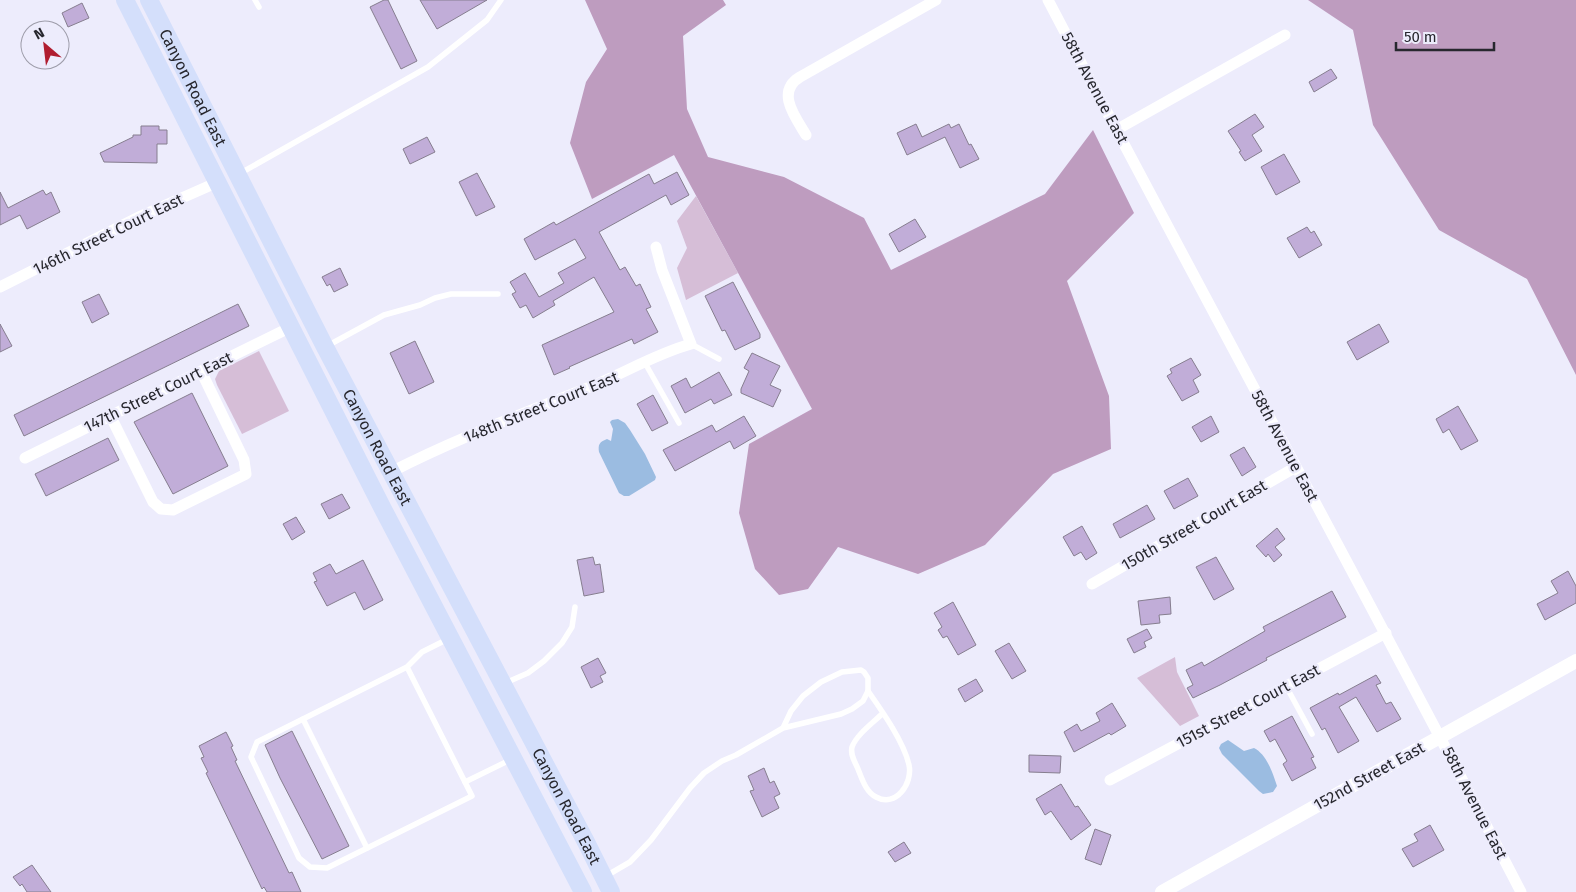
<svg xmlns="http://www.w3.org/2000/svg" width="1576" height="892" viewBox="0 0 1576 892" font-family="'Fira Sans',sans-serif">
<rect width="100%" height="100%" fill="#edecfc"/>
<g fill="#d6bed7">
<polygon points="696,196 738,273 686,300 677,268 687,248 677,221"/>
<polygon points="259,351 289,411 242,434 217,385 215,379 219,371"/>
<polygon points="1175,657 1177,672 1199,716 1180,726 1137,678"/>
</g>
<g fill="#be9cbf">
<polygon points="585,0 723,0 726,5 683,36 687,109 708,157 784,177 864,218 891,270 1045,194 1093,130 1134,213 1067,281 1109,396 1111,449 1053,474 985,545 918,574 838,547 808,589 779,595 755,569 739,513 749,444 812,409 674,155 592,199 570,143 586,82 607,49"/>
<polygon points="1308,0 1576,0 1576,375 1527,279 1439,230 1373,125 1353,30"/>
</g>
<g fill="#9bbce1">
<path d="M618,419L625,423L630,430L645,454L656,477L655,480L629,496H624L619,493L599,452C598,445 599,442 607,439L611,441L613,429L610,422L612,420Z"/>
<path d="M1228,740L1244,751L1254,748C1266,754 1272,771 1276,783L1277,786L1273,792L1263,794L1259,791L1222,754L1219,748L1221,744Z"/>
</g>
<g fill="#c1add8" stroke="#867e8f">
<polygon points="384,0 388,0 417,61 401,69 370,7"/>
<polygon points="420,0 487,0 437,29"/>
<polygon points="82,3 89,18 68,27 62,13"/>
<polygon points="1331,69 1337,78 1314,92 1309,82"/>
<polygon points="1255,114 1264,127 1252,135 1262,151 1245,161 1239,152 1241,151 1228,131"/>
<polygon points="916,124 922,137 949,124 951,128 959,124 969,145 971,144 979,159 960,168 945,137 907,155 897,133"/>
<polygon points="141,126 159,126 159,130 167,130 167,144 157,144 157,163 104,162 100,153 133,137 133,135 141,135"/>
<polygon points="427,137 435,152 410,164 403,149"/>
<polygon points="1284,154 1300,182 1276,195 1261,167"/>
<polygon points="677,172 689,195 671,205 666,195 599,232 620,270 625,267 636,286 640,284 651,307 646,309 658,332 634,344 632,339 569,367 570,368 554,375 542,345 614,312 594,277 553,301 555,305 533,318 526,305 520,308 512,294 516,292 510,282 525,273 539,297 564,283 558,273 586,258 575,239 535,260 524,239 554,222 556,225 649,174 654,184"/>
<polygon points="477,173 495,207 476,216 459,182"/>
<polygon points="43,190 46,195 51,192 60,212 27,229 20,215 0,225 0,192 8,208"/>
<polygon points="915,219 926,237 899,252 889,234"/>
<polygon points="1307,227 1311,233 1314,231 1322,245 1299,258 1287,238"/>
<polygon points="340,268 348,285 334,292 330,284 327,286 322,277"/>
<polygon points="733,282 760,334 760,338 735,350 725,330 722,331 705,296"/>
<polygon points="99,294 109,314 92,323 82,302"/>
<polygon points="238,304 249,326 24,436 14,415"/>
<polygon points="0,324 12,346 0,352"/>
<polygon points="1379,324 1389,342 1357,360 1347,342"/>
<polygon points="415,341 434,382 409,394 390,353"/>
<polygon points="752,353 780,366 770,385 781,390 773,407 741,393 741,389 749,371 744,368"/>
<polygon points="1191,358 1201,375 1193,380 1199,392 1182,401 1167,376 1172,373 1170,369"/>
<polygon points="719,372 732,395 714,404 711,399 685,413 671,386 686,378 691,388"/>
<polygon points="192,393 228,466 173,494 134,422"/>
<polygon points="653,395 668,423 652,431 637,404"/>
<polygon points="1458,406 1478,441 1461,450 1449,429 1443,433 1436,419"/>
<polygon points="744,416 756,436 734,449 730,441 675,471 663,450 712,425 716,432"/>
<polygon points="1211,416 1219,432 1201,442 1192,427"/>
<polygon points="108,438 119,460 46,496 35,474"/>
<polygon points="1244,447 1256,467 1242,476 1230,455"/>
<polygon points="1188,478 1198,496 1174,509 1164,491"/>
<polygon points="342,494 350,508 329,519 321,504"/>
<polygon points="1147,505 1155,519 1120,538 1113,524"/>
<polygon points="296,517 305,532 292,540 283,524"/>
<polygon points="1082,526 1097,553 1086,560 1081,552 1074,556 1063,537"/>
<polygon points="1277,528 1285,539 1275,547 1282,555 1274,562 1268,554 1266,557 1256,546"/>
<polygon points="593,557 595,565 600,564 604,592 584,596 577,560"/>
<polygon points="1216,557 1234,589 1214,600 1196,567"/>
<polygon points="363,560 383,600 364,610 355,592 327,606 314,582 317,581 313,573 330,564 336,574"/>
<polygon points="1568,571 1576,586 1576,603 1545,620 1537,604 1558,593 1551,581"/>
<polygon points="1332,591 1346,617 1266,658 1267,660 1220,685 1193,698 1187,688 1193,685 1186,670 1202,662 1204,666 1265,631 1263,627"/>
<polygon points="1170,597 1171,614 1159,615 1160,623 1141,625 1138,601"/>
<polygon points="953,602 976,645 958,655 947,636 943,638 938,630 942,627 934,613"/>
<polygon points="1147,629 1152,638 1144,642 1146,647 1134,653 1127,639"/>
<polygon points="1009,643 1026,671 1012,679 995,651"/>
<polygon points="598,658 606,673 600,676 603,682 591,688 581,667"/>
<polygon points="1376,675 1381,683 1376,685 1386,704 1391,702 1401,719 1377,732 1356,697 1339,707 1359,741 1338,753 1325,728 1322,730 1310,708 1338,693 1339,695"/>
<polygon points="976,679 983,691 965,702 958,689"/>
<polygon points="1112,703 1126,726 1111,735 1109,733 1074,752 1064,732 1077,724 1081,731 1100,721 1096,713"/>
<polygon points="1292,716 1314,757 1311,758 1316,768 1292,781 1283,764 1287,761 1275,739 1270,742 1264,731"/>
<polygon points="292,731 349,846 322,859 280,778 265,745"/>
<polygon points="226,732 233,746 231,747 237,760 235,761 289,873 292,872 301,892 267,892 264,887 262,889 206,773 208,772 201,758 204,757 199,746"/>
<polygon points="1029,755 1061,756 1060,773 1029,772"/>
<polygon points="764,768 770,783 774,781 780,794 774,797 779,808 762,817 750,791 754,790 748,776"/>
<polygon points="1061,784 1075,807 1078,806 1091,825 1071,840 1051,811 1045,815 1036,799"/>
<polygon points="1430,825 1444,850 1413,867 1402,849 1418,841 1414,834"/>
<polygon points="1095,829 1111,835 1101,865 1085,859"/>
<polygon points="904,842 911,853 895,862 888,852"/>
<polygon points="32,865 51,892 27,892 22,884 20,886 13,877"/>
</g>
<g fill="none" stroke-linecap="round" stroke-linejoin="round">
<g stroke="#fff" stroke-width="5.5">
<polyline points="255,0 259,7"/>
<polyline points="239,174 428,67 487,20 501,0"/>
<polyline points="691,344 719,359"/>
<polyline points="327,346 384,315 420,305 435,298 451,294 498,294"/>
<polyline points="645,363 679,423"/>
<polyline points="407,667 257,742 251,757 299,858 310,867 327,868 472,796 407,667 422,652 448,639"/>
<polyline points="505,683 528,673 544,661 562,643 572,627 575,607"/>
<polyline points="1286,686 1312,734"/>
<path d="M868,691C882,711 904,742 909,765C913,783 896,808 876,797C866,792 862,779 858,769C855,762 850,755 852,747C857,734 873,723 883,713"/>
<polyline points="303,719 367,848"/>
<polyline points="465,782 510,760"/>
<polyline points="606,876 630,862 651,840 690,788 704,773 722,761 736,755 783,728 841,714 852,709 863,701 868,691 868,678 864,672 861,670 842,672 821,682 803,696 791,711 783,728"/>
</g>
<g stroke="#fff" stroke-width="11">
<path d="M1048,0C1204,298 1366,593 1521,892"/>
<polyline points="1116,130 1285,35"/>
<path d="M806,135C796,118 775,92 800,77L936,0"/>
<polyline points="0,287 141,216 218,182"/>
<polyline points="110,415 153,502 161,509 173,510 246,474 244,460 201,371"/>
<polyline points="25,458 291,327"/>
<path d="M391,472C457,438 528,412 597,384C628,371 658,353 691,344L662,270L656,247"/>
<polyline points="1092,584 1296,467"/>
<polyline points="1110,780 1386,633"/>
</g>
<polyline stroke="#fff" stroke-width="14" points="1162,892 1576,661"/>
<g stroke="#d4dffb" stroke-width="18">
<polyline points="125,0 384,511 583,892"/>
<path id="s1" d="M149,0L325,347L586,842L611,892"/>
</g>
</g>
<g text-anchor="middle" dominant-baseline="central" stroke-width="4.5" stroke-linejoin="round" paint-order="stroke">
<g font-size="16" fill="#27272e" stroke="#edecfc">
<text stroke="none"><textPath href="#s1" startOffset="98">Canyon Road East</textPath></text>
<text transform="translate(1095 88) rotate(62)">58th Avenue East</text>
<text transform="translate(108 234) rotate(-26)">146th Street Court East</text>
<text transform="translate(158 392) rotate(-26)">147th Street Court East</text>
<text transform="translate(541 407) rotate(-22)">148th Street Court East</text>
<text transform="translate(1285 446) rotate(62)">58th Avenue East</text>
<text stroke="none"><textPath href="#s1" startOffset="502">Canyon Road East</textPath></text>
<text transform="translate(1194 525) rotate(-30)">150th Street Court East</text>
<text transform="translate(1248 706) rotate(-28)">151st Street Court East</text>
<text transform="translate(1369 776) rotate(-29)">152nd Street East</text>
<text transform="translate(1475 803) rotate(63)">58th Avenue East</text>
<text stroke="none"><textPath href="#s1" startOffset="908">Canyon Road East</textPath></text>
</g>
</g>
<g transform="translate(45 45) rotate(332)"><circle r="24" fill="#edecfc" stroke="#9e9daa"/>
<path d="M0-4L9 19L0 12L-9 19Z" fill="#b01d30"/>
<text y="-8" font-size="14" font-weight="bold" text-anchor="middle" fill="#27272e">N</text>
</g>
<path d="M1396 42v8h98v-8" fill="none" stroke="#27272e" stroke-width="2.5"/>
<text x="1404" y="42" font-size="15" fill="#27272e" stroke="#edecfc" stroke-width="4" paint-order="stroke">50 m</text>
</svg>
